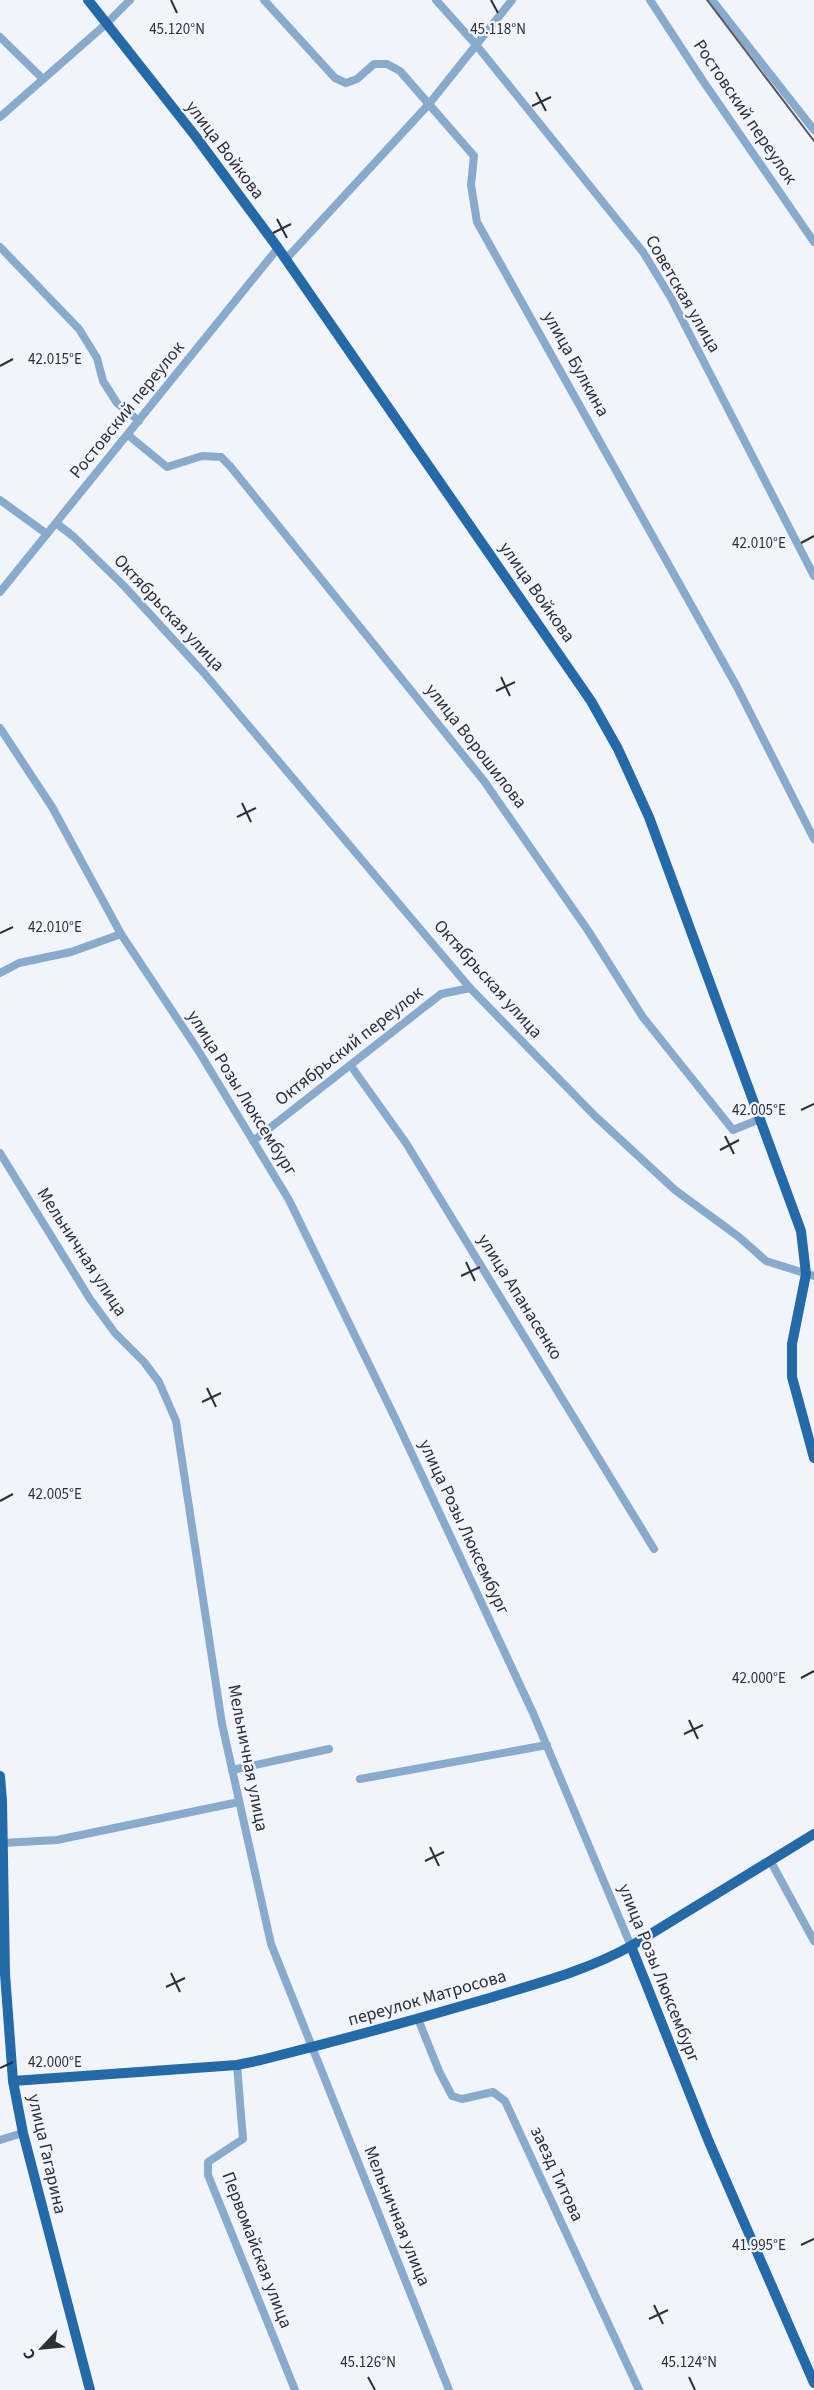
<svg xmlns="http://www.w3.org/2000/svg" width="814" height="2390" viewBox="0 0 814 2390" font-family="'Source Sans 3',sans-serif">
<rect width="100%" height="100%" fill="#f2f4fc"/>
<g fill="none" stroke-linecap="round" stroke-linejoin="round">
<g stroke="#88aacd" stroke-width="8">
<polyline points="264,0 335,78 346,83 357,79 374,64 387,64 400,71 474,156 471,185 477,222 737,687 814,839"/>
<polyline points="436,0 477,46 643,252 671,298 814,576"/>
<polyline points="650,0 703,81 814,242"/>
<polyline points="712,0 814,130"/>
<polyline points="0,37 43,79"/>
<polyline points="0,117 106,24 130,0"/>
<polyline points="0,247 79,329 97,358 103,381 117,403 139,421"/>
<polyline points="286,259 429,104 512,0"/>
<polyline points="128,435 167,467 202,456 221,457 230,466 484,781 589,932 642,1016 733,1130 760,1119"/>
<polyline points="0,500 47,534"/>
<polyline points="56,523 74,537 125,587 204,673 470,988 595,1116 675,1190 739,1237 766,1261 814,1276"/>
<polyline points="0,592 278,248"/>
<polyline points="0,728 52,807 121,934 198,1050 289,1200 396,1420 533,1713 631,1946"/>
<polyline points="0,973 19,963 71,952 121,934"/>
<polyline points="351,1066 406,1143 654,1549"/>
<polyline points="253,1141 441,994 470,988"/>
<polyline points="0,1153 90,1299 115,1333 144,1362 159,1382 176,1421 222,1724 271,1944 449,2390"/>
<polyline points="232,1770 329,1749"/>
<polyline points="360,1779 547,1745"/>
<polyline points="3,1843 57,1840 239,1802"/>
<polyline points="771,1862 814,1941"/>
<polyline points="418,2019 439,2071 452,2096 462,2099 493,2092 505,2101 639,2390"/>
<polyline points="237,2065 243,2139 208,2162 208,2175 295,2390"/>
<polyline points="0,2140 23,2133"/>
</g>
<g stroke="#2469a8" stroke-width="10">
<polyline points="88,0 196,137 278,248 591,701 618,749 649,817 801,1231 806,1274 792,1344 792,1377 814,1458"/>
<polyline points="0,1776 2,1801 5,1974 13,2081 23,2133 90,2390"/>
<polyline points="631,1946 709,2142 814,2383"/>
<path d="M13,2081L237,2065L261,2060C337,2041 411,2021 486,1999C535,1984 586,1971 631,1946L814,1834"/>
</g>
<polyline stroke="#595a62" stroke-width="2" points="707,0 814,141"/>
</g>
<path fill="none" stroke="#2e2f37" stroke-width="2" d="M171,0L177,13M491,0L498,13M536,92L546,111M532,106L551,97M277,219L287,238M273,233L291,224M0,366L13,359M801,543L814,536M501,677L510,696M496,691L515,682M242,803L251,822M237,817L256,808M0,933L13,927M801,1110L814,1104M725,1136L734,1154M720,1150L739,1140M466,1262L475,1281M461,1276L480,1267M207,1388L216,1407M202,1402L221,1393M0,1501L13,1494M801,1678L814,1671M689,1720L698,1739M684,1734L703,1725M430,1847L439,1866M425,1861L444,1852M171,1973L180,1992M166,1987L185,1978M0,2068L13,2062M801,2245L814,2239M654,2305L663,2324M649,2319L668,2310M368,2377L375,2390M689,2377L695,2390"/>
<g text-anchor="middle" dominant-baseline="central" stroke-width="4.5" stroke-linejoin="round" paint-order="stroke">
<g font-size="18" fill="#2e2f37" stroke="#f2f4fc">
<text transform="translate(745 112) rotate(56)">Ростовский переулок</text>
<text transform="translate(225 150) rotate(53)">улица Войкова</text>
<text transform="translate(683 294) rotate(60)">Советская улица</text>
<text transform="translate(576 364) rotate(61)">улица Булкина</text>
<text transform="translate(127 410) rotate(-51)">Ростовский переулок</text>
<text transform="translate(537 592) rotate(55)">улица Войкова</text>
<text transform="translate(169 613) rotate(47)">Октябрьская улица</text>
<text transform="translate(476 746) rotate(52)">улица Ворошилова</text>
<text transform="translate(488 979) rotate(48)">Октябрьская улица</text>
<text transform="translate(349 1046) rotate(-38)">Октябрьский переулок</text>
<text transform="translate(242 1093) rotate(58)">улица Розы Люксембург</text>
<text transform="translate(82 1252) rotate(57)">Мельничная улица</text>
<text transform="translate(520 1297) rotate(58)">улица Апанасенко</text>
<text transform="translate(464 1527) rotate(65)">улица Розы Люксембург</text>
<text transform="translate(248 1758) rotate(79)">Мельничная улица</text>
<text transform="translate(659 1973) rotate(68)">улица Розы Люксембург</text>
<text transform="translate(427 1998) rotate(-16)">переулок Матросова</text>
<text transform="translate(47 2154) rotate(77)">улица Гагарина</text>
<text transform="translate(557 2174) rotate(65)">заезд Титова</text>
<text transform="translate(397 2216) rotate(68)">Мельничная улица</text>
<text transform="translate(257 2250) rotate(69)">Первомайская улица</text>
</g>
</g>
<g font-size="15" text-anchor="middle" fill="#2e2f37" stroke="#f2f4fc" stroke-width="4.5" stroke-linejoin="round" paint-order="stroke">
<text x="498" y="34">45.118°N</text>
<text x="177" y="34">45.120°N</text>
<text x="55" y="364">42.015°E</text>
<text x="759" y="548">42.010°E</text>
<text x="55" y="932">42.010°E</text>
<text x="759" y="1115">42.005°E</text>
<text x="55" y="1499">42.005°E</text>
<text x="759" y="1683">42.000°E</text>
<text x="55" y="2067">42.000°E</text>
<text x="759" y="2250">41.995°E</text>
<text x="368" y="2367">45.126°N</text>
<text x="689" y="2367">45.124°N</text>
</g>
<g transform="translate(42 2348) rotate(244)" stroke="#f2f4fc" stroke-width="4.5" paint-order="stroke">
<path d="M0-4.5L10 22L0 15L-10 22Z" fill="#2e2f37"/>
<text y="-9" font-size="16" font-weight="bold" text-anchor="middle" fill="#2e2f37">С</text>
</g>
</svg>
